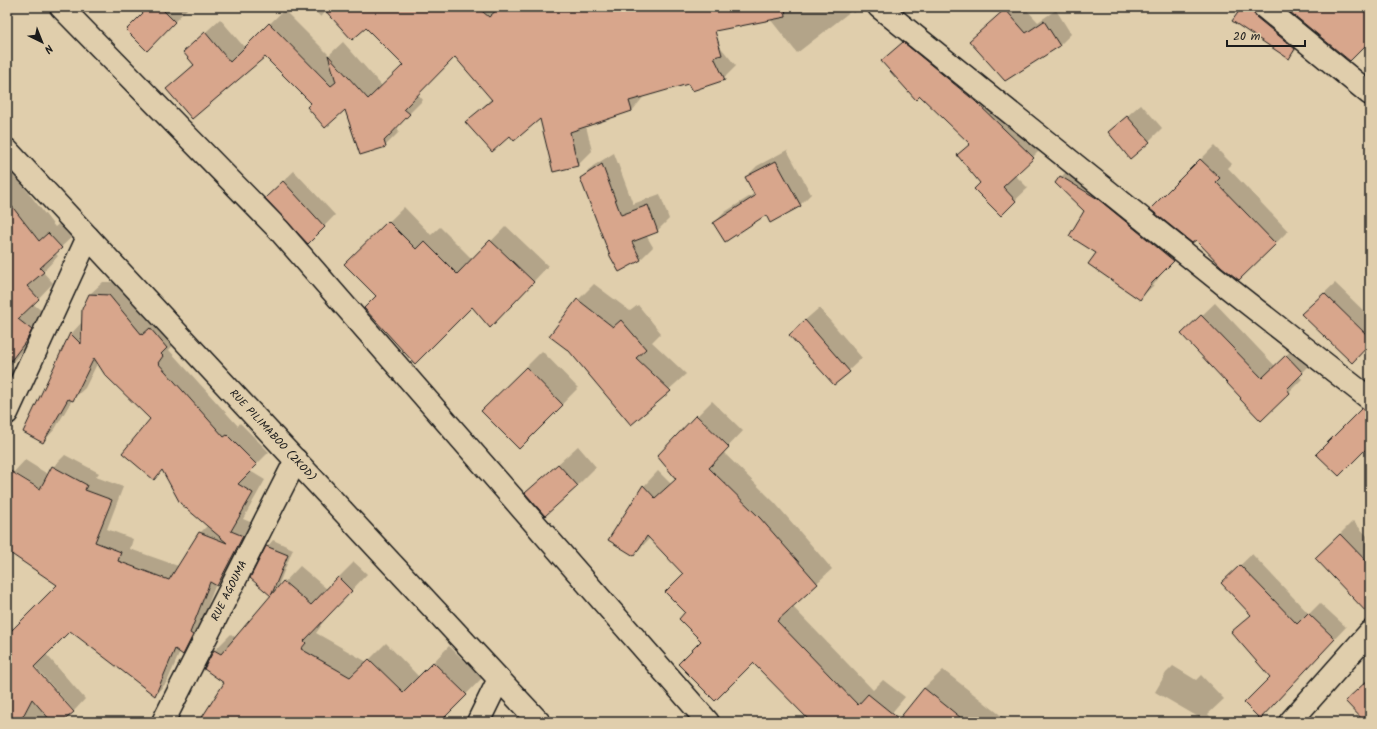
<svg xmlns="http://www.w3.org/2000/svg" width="1377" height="729" viewBox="0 0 1377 729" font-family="Kalam,sans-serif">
<rect width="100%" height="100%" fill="#e0ceac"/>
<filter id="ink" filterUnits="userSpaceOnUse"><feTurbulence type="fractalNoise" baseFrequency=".025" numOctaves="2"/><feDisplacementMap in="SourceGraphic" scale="8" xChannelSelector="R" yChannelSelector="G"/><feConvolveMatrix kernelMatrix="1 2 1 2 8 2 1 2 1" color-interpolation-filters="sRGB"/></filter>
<g filter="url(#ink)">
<g fill="#0003" fill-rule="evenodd">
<polygon points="150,7 186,7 187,9 147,50"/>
<polygon points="310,7 330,7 321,17"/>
<polygon points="371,7 868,7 853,13 851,11 797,53 770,19 708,32 736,66 722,80 688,83 645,95 632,111 586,126 592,151 578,165 541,118 510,135 467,122 492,98 456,56 418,94 423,100 397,126 399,132 385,146 346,108 313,103 265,56 168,89 194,64 184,52 220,19 245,48 284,10 329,55 343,42 382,86 404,65"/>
<polygon points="1007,7 1024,7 1038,22 1056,10 1071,34 1060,45 1005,80 982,30"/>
<polygon points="1243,7 1276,7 1302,44 1289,57"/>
<polygon points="916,31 1045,145 1015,175 1028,188 1001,214 981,183 958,155 971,143 895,49"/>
<polygon points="1141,104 1162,128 1149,141 1109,132"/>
<polygon points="1214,146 1232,164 1228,168 1288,231 1275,244 1152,209"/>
<polygon points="787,150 811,194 800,205 714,223 725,212 755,193 746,177 757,166"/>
<polygon points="614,153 633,204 660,194 669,219 657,231 646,235 653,247 641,259 619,271 581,178 593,166"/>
<polygon points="1074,164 1186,247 1164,270 1153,286 1140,298 1085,211 1061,177"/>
<polygon points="7,165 55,227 64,219 76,233 55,253 58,256 43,272 53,283 33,304 46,314 41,325 9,368 16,371 7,392"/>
<polygon points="294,171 335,215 308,243 266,198"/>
<polygon points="404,207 431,235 440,227 473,260 506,226 548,266 505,312 472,306 377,296 346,264"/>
<path d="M103,282H121L175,343L169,350L238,426L240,423L269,452L250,471L265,480L243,519L255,524L229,572L217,585L216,584L202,620L205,623L195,641L183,654L180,652L167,682L155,695L70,630L46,654L85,699L74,711L32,663L30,664L63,722H7V621L14,629L58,584L7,551V483L13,473L25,460L49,475L53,467L65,455L99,473L96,477L123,487L107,529L133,539L130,549L178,566L200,533L208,525L163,469L154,479L152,419L98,362L85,388L72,400L55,429L43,442L25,431L71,334L82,322L90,294ZM15,473L44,491L43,493L15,476Z"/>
<polygon points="1335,283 1370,317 1370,343 1302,314"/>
<polygon points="594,284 630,311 638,305 661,333 652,342 686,374 631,424 578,300"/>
<polygon points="1215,303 1275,366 1299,343 1315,360 1299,376 1302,379 1261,420 1196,321"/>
<polygon points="819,308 862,358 834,384 803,322"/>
<polygon points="542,351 578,388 519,448 482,411"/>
<polygon points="712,401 743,431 723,452 775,503 832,569 792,606 873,690 883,680 905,697 884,722 812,722 753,661 703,641 687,612 685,574 650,538 634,555 644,486 658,471 671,484 677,478 697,416"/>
<polygon points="578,446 596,467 577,486 526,493"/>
<polygon points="1353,521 1370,539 1370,606 1329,545"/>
<polygon points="273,540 293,549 276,591 300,566 327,589 354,562 367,574 319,625 321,626 316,633 367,662 386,643 419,677 449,646 482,678 439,722 198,722 204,715 225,682 205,669 215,650 231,634 236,638 275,592 274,591 271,595 267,547"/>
<polygon points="1252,554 1309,614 1320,603 1346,627 1271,706 1271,677 1232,632 1252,614 1222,583"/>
<polygon points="1173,666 1196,680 1201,675 1224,699 1208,714 1215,722 1195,722 1200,718 1155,692 1166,673"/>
<polygon points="943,670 1008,721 897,722 924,688"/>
</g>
<g fill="#d8a68c" stroke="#1c1c1c">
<polygon points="149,7 160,7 175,22 147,51 126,30"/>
<polygon points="322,7 477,7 489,17 500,7 785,7 786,17 715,31 722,55 714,57 725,80 692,91 688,84 629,101 632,111 570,132 578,166 553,172 540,119 514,141 510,136 492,152 465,122 492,100 455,57 404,109 410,114 384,141 386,147 360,155 345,110 325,128 307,107 311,103 265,57 192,119 166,89 194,65 183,52 205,32 230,62 269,23 331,86 336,82 328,55 368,99 403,65 366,28 352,40"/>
<polygon points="1242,7 1252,7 1256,17 1295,49 1289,59 1232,21"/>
<polygon points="1284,7 1370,7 1370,41 1350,61"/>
<polygon points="1005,9 1026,33 1044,21 1060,46 1005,81 969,41"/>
<polygon points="903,42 975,101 1034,158 1003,187 1016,201 1001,216 974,189 980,183 957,155 970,144 920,96 916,100 881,61"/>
<polygon points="1127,116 1150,142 1130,159 1108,132"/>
<polygon points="1200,159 1220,178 1216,182 1276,244 1239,280 1222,267 1196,240 1192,243 1150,209"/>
<polygon points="776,161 801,206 770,223 766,215 725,242 713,223 755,196 745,177"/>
<polygon points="602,164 621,215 648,205 658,232 632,242 641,260 619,272 610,256 580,178"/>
<polygon points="1060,176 1098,199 1174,261 1152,283 1140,300 1088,264 1096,253 1069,236 1084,211 1055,183"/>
<polygon points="283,181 325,227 308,244 265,198"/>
<polygon points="7,200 39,241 48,233 62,248 40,268 44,272 27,286 39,299 18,319 32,330 26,341 7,366"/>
<polygon points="388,221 416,249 424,241 457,274 490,240 534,282 490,328 472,307 415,364 364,308 376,296 344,264"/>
<polygon points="1324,293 1370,338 1370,344 1352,363 1301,314"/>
<polygon points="89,294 109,295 142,335 150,328 167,348 161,354 163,356 158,363 224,437 227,435 257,465 238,484 253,493 231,531 243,536 217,586 210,582 190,633 193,635 183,655 175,649 155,696 70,631 34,667 74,712 62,722 52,722 32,699 20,722 7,722 7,635 57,585 7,551 7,469 40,489 52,466 87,485 85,490 112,500 95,542 121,552 118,561 169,580 199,532 227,543 180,503 162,470 154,480 122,453 150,419 105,375 94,358 73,401 68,399 43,443 23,432 70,333 81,344 82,309"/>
<polygon points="577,299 613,327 621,320 646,349 636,358 671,391 631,425 569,351 549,336"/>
<polygon points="1201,315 1262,378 1286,355 1303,373 1287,389 1290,393 1261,421 1240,399 1241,398 1181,334"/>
<polygon points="805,320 850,372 834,385 789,335"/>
<polygon points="526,367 563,405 519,449 481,411"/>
<polygon points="1362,408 1370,411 1370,445 1339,476 1316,454"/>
<polygon points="696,415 729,447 709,468 760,518 818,584 777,621 858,705 868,694 899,719 924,688 966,722 811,722 753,663 715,701 678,664 701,641 679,619 685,612 665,592 683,574 647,536 634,556 608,540 643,485 655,498 676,479 657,456"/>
<polygon points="558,464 578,486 545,516 525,493"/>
<polygon points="1340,534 1370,565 1370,616 1315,558"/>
<polygon points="266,546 288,555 271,596 250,578"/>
<polygon points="1240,565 1297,624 1308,613 1335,639 1260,719 1244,703 1270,677 1231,632 1251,615 1221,583"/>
<polygon points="338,577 352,591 304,641 306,643 301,649 350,677 369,659 403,692 433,662 467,695 440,722 199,722 224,683 204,669 214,650 221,654 283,581 311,605"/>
<polygon points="1370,678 1370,722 1365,722 1345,701"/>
</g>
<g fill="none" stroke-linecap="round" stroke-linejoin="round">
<g stroke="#1c1c1c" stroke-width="25">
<g id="minor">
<polyline points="61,7 279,230 708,722"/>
<polyline points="879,7 1227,287 1370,399"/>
<polyline points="1264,7 1370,94"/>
<path id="s1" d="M7,150L539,722"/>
<polyline points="7,413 88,237"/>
<path id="s2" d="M163,722L296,460"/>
<polyline points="478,722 499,679"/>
<polyline points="1290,722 1370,632"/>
</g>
</g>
<use href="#minor" stroke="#e0ceac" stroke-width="22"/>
</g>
</g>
<g text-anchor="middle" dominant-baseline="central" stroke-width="3" stroke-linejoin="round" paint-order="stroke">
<g font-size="11" fill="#1c1c1c" stroke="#e0ceac">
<text stroke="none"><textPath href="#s1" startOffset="390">RUE PILIMABOO (2KOD)</textPath></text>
<text stroke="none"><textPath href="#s2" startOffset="147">RUE AGOUMA</textPath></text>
</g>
</g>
<rect width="1377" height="729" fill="none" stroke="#e0ceac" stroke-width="24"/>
<rect x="12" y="12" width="1353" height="705" fill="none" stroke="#1c1c1c" stroke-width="1.5" filter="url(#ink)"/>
<g transform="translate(42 42) rotate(137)" stroke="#e0ceac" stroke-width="3" paint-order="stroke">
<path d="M0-3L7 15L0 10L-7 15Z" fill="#1c1c1c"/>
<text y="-6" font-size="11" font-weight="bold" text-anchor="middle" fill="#1c1c1c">N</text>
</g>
<path d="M1227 40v6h78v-6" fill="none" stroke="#1c1c1c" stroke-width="2"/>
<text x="1233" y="40" font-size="12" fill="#1c1c1c" stroke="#e0ceac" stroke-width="3" paint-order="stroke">20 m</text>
</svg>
